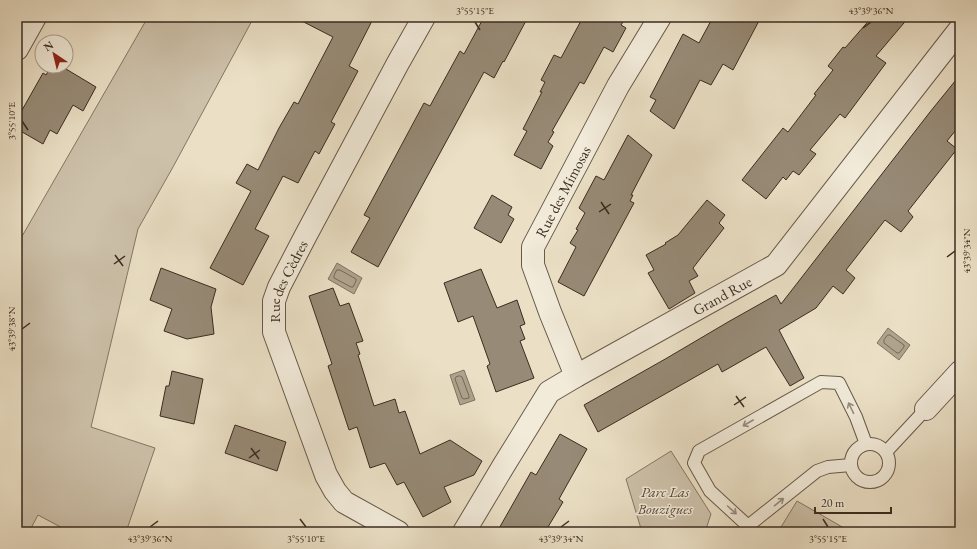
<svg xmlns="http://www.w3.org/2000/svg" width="977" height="549" viewBox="0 0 977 549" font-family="'EB Garamond',serif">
<rect width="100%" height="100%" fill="#ebe0c6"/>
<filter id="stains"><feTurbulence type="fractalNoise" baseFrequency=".005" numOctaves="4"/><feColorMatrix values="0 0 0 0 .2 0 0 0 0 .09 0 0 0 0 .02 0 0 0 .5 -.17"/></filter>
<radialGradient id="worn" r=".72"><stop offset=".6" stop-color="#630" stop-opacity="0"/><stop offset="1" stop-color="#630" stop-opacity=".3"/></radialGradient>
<g fill="#cdc1aa" stroke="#847665">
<polygon points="148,17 254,17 173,167 138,229 91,427 155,448 126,532 70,532 38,515 29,532 17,532 17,245"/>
<polygon points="671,451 711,514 705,532 642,532 626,479"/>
<polygon points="797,501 851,532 778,532"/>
</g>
<g fill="#afa38e" stroke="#817362">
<polygon points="337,263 362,278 354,294 328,279"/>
<polygon points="888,328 910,345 899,360 877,343"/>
<polygon points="464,370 475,400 460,405 450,375"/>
</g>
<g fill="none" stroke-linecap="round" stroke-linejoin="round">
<g stroke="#756857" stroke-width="1">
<polygon points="337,270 340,270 356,279 356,281 353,287 351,287 334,278 334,276"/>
<polygon points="888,335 890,335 904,345 904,347 899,353 897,353 884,343 884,340"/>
<polygon points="460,376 462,377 469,396 469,398 464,399 462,398 455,379 456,377"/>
</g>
</g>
<g fill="#978a76" stroke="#3b2c20">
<polygon points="294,17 374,17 349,66 358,71 331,122 335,124 319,154 315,151 298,183 283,176 255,229 269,236 243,285 210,268 251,191 236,183 247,164 258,170 279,128 294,102 298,104 333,37"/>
<polygon points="484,17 528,17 504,62 503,61 494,78 484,72 378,267 351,252 370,218 364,215 424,103 430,106 460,51 464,54"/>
<polygon points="583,17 626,17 621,25 626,28 613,52 604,47 584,84 580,82 552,131 554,132 548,142 553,146 541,169 514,155 527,131 523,129 542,92 540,92 545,82 541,80 554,55 561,58"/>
<polygon points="713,17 761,17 733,70 723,64 711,85 700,80 674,129 650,111 656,100 650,97 683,34 699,43"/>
<polygon points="872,17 909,17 876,56 886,63 845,118 840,114 810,150 816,154 799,175 793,171 786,180 783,177 766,199 742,180 783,128 788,132 816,95 814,94 833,70 828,66 843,47 845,48"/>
<polygon points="51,66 61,66 96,87 83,111 73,105 57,134 50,130 43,144 17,129 17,119 43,73 46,75"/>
<polygon points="960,75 960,125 947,141 957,149 908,211 913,217 901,232 885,220 846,270 855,278 843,294 833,286 816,308 779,330 804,378 790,386 766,347 722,372 718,364 598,432 584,405 667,358 728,322 776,295 781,304 930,112"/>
<polygon points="628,135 652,155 631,195 633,195 630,201 634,203 584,296 558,282 576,247 570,243 578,230 576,229 585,213 579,208 596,176 604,180"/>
<polygon points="492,195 512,207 508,215 514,219 501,243 474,228"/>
<polygon points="707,200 725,215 719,223 724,228 693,268 698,276 689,281 695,293 669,309 648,273 654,270 646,255 666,244 665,243 678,235"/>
<polygon points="161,268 216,289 211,307 214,334 187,339 164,331 172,309 150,300"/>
<polygon points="481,269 497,308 517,300 525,324 520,326 525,339 520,341 534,378 496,392 487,366 490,364 473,316 458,322 444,283"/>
<polygon points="333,288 340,306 349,303 363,341 356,343 360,354 358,355 374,406 395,399 399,413 405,411 420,454 450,440 482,461 474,475 444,487 451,502 423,517 404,482 397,485 385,463 370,468 357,427 349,430 328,366 332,364 309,296"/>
<polygon points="172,371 203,379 194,424 160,416 166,386 169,386"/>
<polygon points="235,425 286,442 277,471 225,453"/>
<polygon points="560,434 587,449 559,499 563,502 545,532 497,532 531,472 536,475"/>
</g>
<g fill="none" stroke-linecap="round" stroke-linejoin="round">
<g stroke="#67594a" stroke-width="14">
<g id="service">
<circle cx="870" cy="463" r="19"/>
<polyline points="886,452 926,409"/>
<polyline points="851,465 828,467 817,471 748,526 710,491 694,463 699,451 821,382 839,383 856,417 866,444"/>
</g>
</g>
<g stroke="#67594a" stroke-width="24">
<g id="minor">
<polyline points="17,49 35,17"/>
<path id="s1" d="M576,376L550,312L533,265V247L618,86L660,17"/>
<polyline points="926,409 960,372"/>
<path id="s2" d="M398,532L344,502L335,491L326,475L274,332V301L279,287L306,235L398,63L424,17"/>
<path id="s3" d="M464,532L504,465L549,392L576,376L776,265L960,29"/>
</g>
</g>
<use href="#service" stroke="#f2ebda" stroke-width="12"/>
<use href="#minor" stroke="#f2ebda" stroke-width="22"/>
</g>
<defs><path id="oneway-shaft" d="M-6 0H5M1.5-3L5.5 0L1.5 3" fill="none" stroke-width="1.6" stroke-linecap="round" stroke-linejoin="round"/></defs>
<g stroke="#968c7d">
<use href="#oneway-shaft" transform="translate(851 408) rotate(-116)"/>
<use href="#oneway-shaft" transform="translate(748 423) rotate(150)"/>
<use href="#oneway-shaft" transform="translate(779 502) rotate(-39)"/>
<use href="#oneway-shaft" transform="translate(732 510) rotate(42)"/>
</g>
<path fill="none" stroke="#3b2c20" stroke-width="1.5" d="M475,22L480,30M863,28L871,22M22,121L28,130M601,202L609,214M599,212L611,204M115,255L123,266M947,257L955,251M114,264L125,256M22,329L30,323M736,396L744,407M734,405L746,397M251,448L259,459M249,458L260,450M300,519L306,527M823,519L828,527M150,527L158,521M561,527L569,521"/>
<g text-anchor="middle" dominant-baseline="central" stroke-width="3" stroke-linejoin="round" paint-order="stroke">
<g font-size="15" fill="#3b2c20" stroke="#f2ebda">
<text stroke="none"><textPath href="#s1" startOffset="200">Rue des Mimosas</textPath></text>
<text stroke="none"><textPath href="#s2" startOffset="300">Rue des Cèdres</textPath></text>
<text stroke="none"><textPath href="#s3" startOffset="362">Grand Rue</textPath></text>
</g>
<g font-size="15" font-style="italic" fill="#584a3c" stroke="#f2ebda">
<text x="665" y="491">Parc Las<tspan x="665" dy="17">Bouzigues</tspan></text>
</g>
</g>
<rect width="977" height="549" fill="none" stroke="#ebe0c6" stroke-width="44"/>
<g transform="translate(54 54) rotate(325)"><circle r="19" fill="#f2ebda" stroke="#a99f90"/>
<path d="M0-3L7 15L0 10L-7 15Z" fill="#8f2418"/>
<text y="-6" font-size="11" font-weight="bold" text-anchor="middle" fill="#3b2c20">N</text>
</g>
<path d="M815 507v6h76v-6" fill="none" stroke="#3b2c20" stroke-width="2"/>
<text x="821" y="507" font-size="12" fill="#3b2c20" stroke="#f2ebda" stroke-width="3" paint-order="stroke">20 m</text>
<rect x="22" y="22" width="933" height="505" fill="none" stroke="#3b2c20" stroke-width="1.5"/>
<g font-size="10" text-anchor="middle" fill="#3b2c20">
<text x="475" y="14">3°55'15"E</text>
<text x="871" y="14">43°39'36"N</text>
<text transform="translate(11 121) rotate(-90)" y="4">3°55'10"E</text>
<text transform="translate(966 251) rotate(-90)" y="4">43°39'34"N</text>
<text transform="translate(11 329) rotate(-90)" y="4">43°39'38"N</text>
<text x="150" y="542">43°39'36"N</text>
<text x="306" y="542">3°55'10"E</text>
<text x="561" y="542">43°39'34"N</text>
<text x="828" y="542">3°55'15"E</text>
</g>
<rect width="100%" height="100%" filter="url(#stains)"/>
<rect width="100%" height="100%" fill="url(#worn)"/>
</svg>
